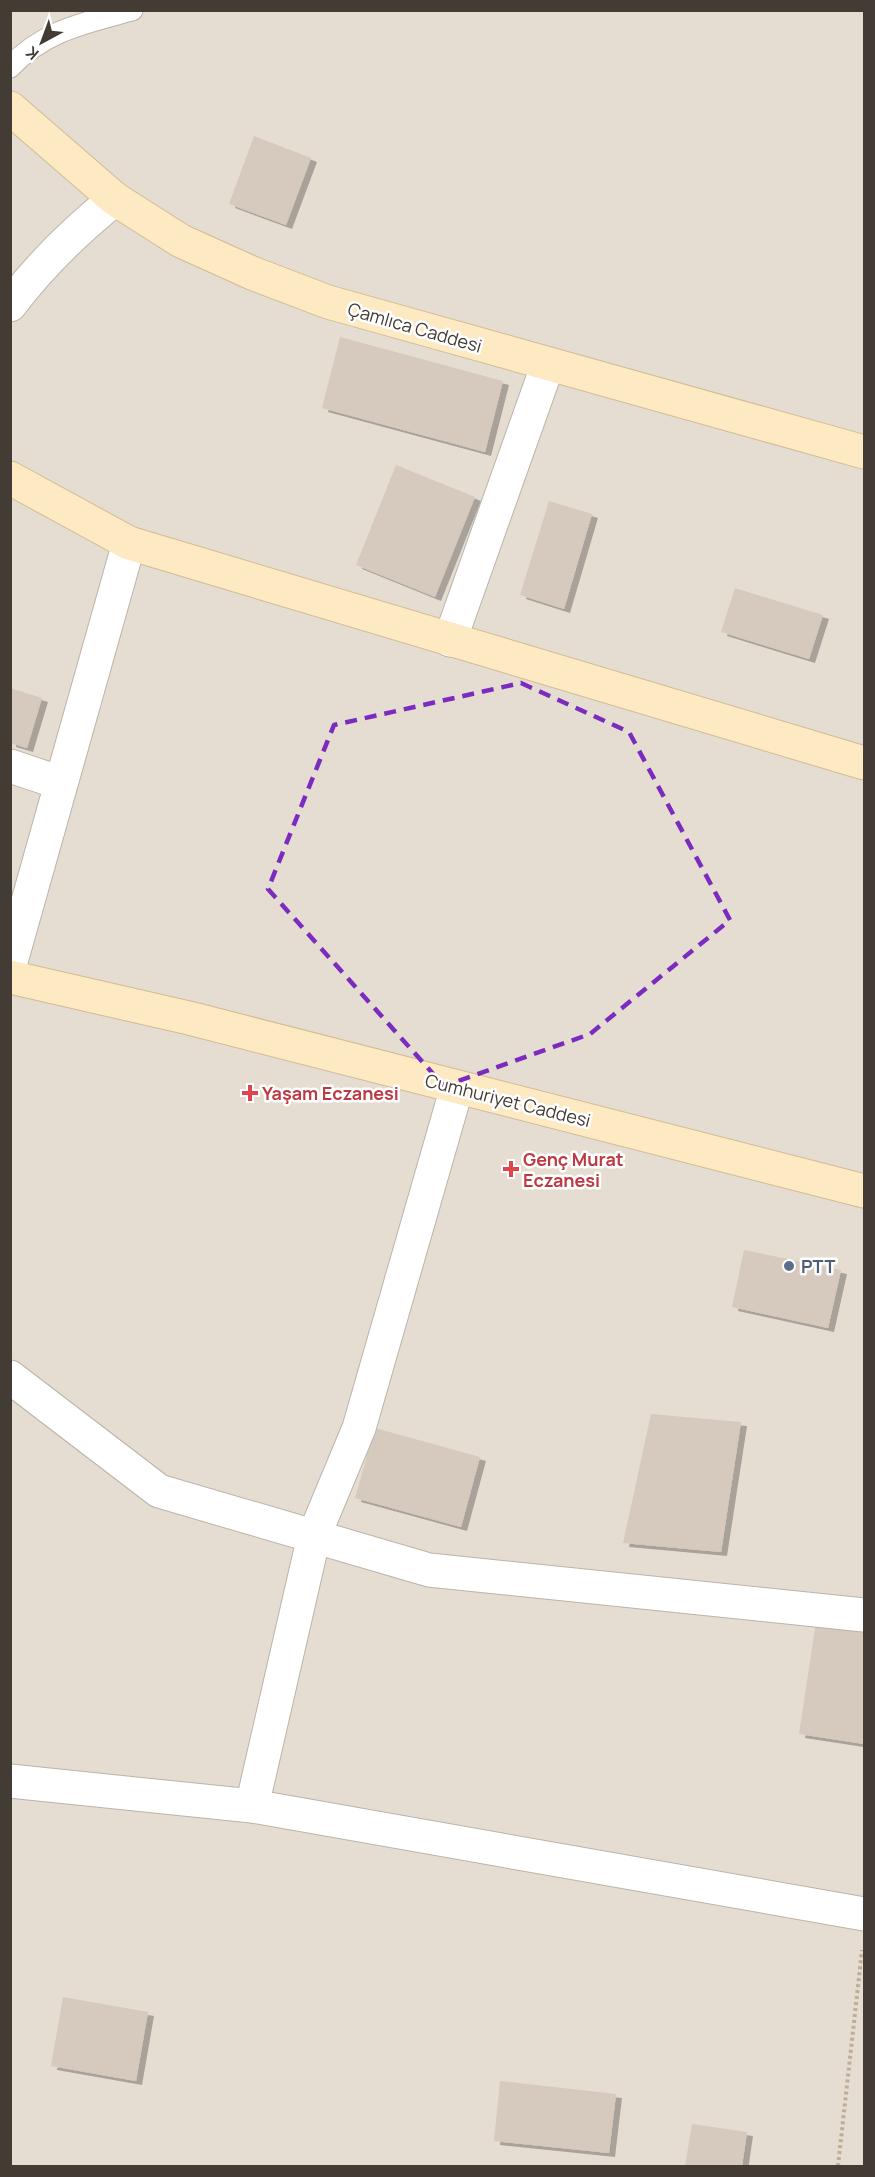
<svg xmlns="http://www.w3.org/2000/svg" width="875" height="2177" viewBox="0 0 875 2177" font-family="Manrope,sans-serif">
<defs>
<filter id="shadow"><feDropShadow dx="6" dy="4" stdDeviation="0" flood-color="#0004"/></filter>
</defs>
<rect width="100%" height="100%" fill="#f2ece4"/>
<rect fill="#e5ddd2" x="11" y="11" width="853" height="2155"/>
<g fill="#d6c9bd" filter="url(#shadow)">
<polygon points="254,136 311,158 286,225 229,204"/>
<polygon points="340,337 503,381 485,452 322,408"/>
<polygon points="396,465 475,497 435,597 356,565"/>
<polygon points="549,501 592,514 564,609 520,595"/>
<polygon points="735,588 823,615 809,659 721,632"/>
<polygon points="10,688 42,698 27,748 10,743"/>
<polygon points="744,1250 841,1270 828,1328 732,1307"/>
<polygon points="651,1414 741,1422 721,1552 623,1543"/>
<polygon points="375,1428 480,1457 461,1527 355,1498"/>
<polygon points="816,1622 864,1630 864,1744 799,1734"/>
<polygon points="63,1997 148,2012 136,2081 51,2066"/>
<polygon points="500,2081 616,2094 609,2153 494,2141"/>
<polygon points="692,2124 747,2132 742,2166 685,2166"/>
</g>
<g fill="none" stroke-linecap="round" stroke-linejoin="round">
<g stroke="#bdb3a7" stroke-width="23">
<path id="lane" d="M10,67C45,30 85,23 132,10"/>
</g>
<g stroke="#bdb3a7" stroke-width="35">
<g id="street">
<path d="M10,305C41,264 75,231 115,199"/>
<polyline points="450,640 548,364"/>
<polyline points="10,766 61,783"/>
<polyline points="10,965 129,543"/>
<polyline points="10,1377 159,1491 429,1570 864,1615"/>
<polyline points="10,1781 252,1806 864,1914"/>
<polyline points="252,1806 314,1536 359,1428 457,1087"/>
</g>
</g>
<g stroke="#d1bb94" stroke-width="35">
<g id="secondary">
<polyline points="10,108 115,199 181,241 252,273 328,302 864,452"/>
<polyline points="10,478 129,543 864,763"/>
<polyline points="10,977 189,1018 864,1191"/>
</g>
</g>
<polyline stroke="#bead98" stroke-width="4" stroke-dasharray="3 3" stroke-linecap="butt" points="838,2166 862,1950"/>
<use href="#lane" stroke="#fff" stroke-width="21"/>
<use href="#street" stroke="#fff" stroke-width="33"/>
<use href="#secondary" stroke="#fde9c2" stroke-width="33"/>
</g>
<path fill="none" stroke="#7b2cbf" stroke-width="4.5" stroke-dasharray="12 8" stroke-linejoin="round" d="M521,683L629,732L730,920L590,1034L444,1086L268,889L334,725Z"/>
<g fill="#e0444e" stroke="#fff" stroke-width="2">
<path d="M247 1084h6v6h6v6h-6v6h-6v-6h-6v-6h6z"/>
<path d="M508 1160h6v6h6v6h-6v6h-6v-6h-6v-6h6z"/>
</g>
<circle fill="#5c6f8a" stroke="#fff" stroke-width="2" cx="789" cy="1266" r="6"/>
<g text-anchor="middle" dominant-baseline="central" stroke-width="5" stroke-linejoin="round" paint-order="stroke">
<g font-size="18" fill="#433c34" stroke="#fff">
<text transform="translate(415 327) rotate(16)">Çamlıca Caddesi</text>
<text transform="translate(508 1100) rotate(14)">Cumhuriyet Caddesi</text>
</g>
<g font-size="18" font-weight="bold" fill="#be3a42" stroke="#fff" text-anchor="start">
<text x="262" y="1093">Yaşam Eczanesi</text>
<text x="523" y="1159">Genç Murat<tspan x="523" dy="21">Eczanesi</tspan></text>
</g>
<g font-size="18" font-weight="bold" fill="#4e5e75" stroke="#fff" text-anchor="start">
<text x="801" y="1266">PTT</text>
</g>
</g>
<rect width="875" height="2177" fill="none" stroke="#433c34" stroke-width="24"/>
<g transform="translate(42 42) rotate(221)" stroke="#ffffff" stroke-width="4.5" paint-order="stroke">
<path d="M0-4.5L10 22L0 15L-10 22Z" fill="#433c34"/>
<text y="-9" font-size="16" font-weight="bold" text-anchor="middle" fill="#433c34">K</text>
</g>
</svg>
